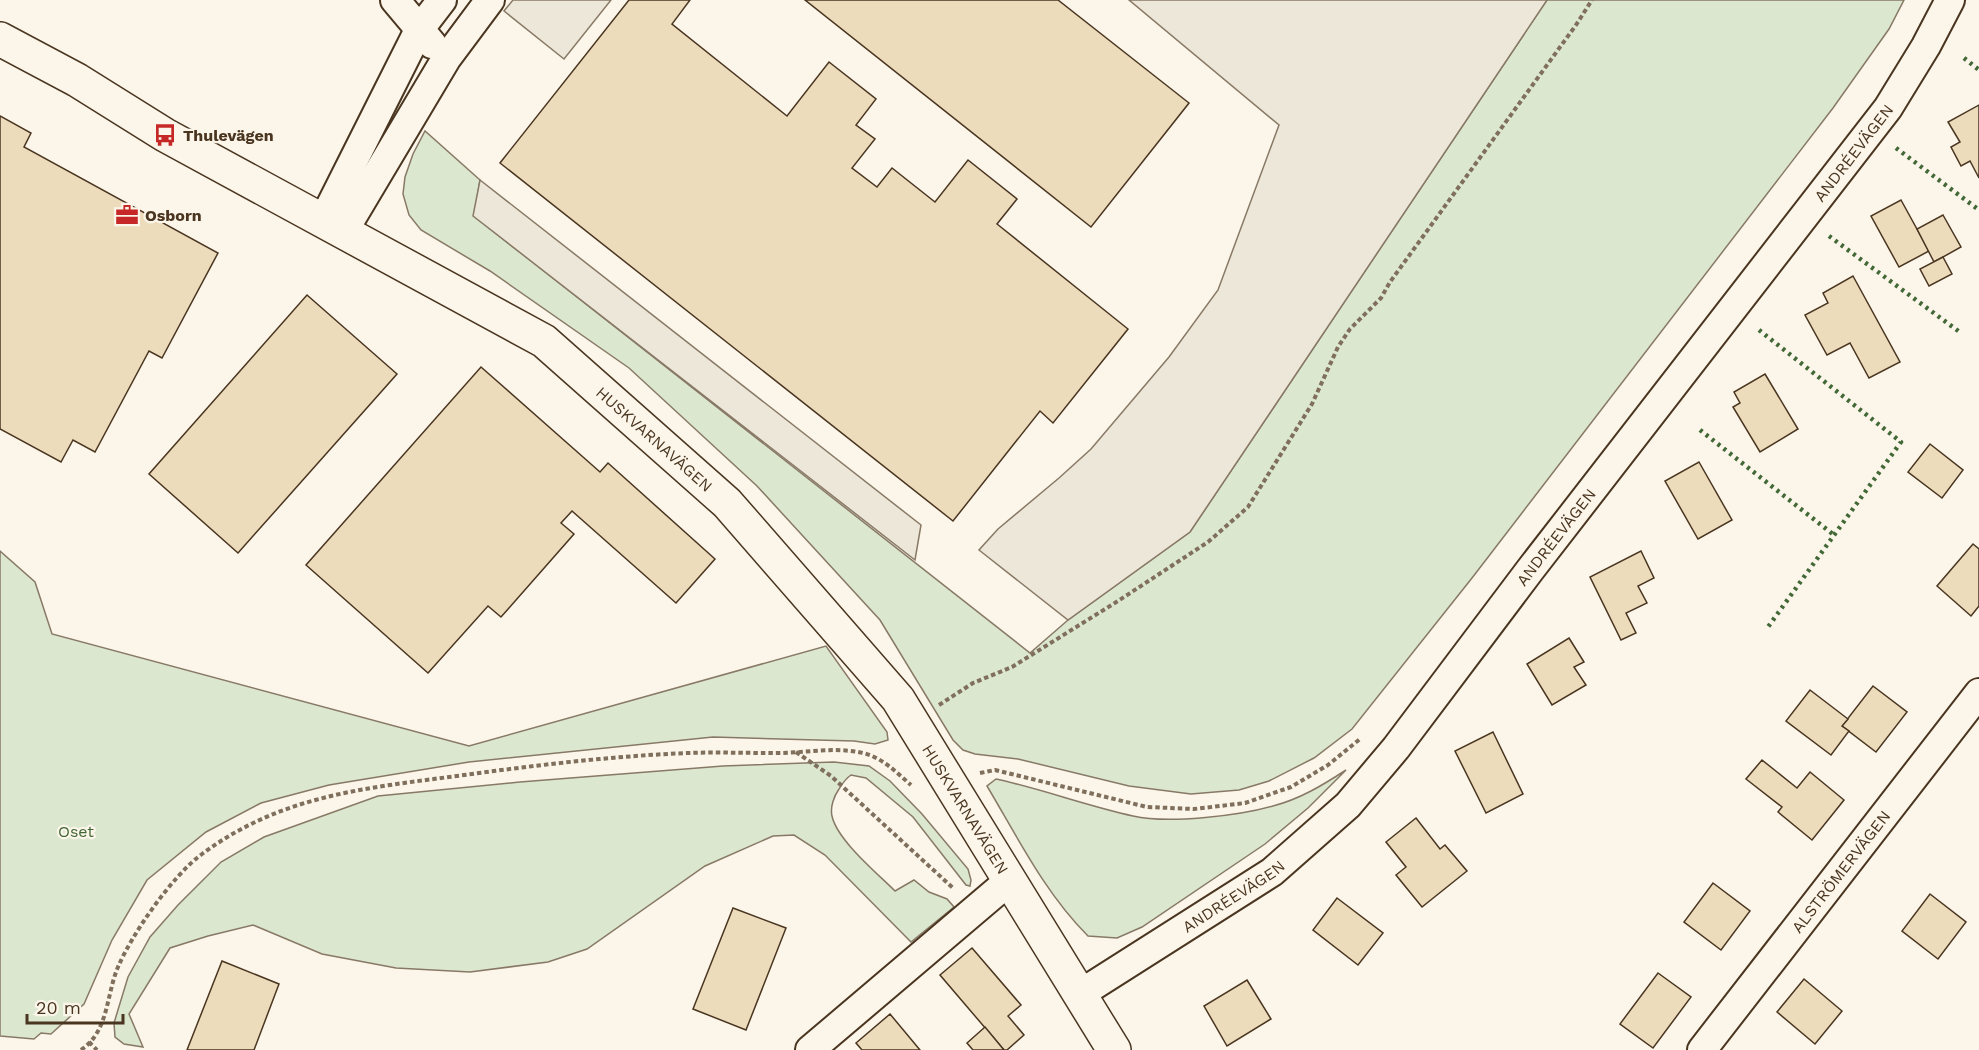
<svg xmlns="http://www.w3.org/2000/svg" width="1979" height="1050" viewBox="0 0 1979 1050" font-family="'Work Sans',sans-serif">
<rect width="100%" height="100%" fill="#fbf6e9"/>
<g fill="#dce7d0" stroke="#887966" stroke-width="1.5">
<polygon points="1547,0 1904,0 1889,29 1833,108 1472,578 1352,729 1314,758 1269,781 1239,790 1191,794 1129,786 1018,759 975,754 963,750 953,740 880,620 757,486 629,368 490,271 421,230 409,215 403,194 405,177 413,154 425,131 480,180 474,216 1030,653 1068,620 1190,532"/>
<polygon points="0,551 35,582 52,634 469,746 826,646 887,732 888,740 875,744 854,741 713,737 469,762 329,785 261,803 206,832 147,880 112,940 84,1004 51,1034 41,1033 34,1039 0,1036"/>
<path d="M834,762L869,766L890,781L922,814L968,869L971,880L970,886L966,885L913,817L866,778L851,775C845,779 843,783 839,789C834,796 830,807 832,816C837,840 877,873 895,891L914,880L929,892L947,899L954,907L911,942L825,855L794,835L773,836L705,866L587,949L548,962L470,972L396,968L322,954L253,925L208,936L170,948L129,1014L143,1047L124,1044L115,1037L114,1023L128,977L150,937L178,905L221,862L264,837L378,796L520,782L723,766Z"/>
<path d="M1346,770L1308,808L1265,844L1142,927L1117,938L1088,936C1045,893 1018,838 987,786L996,779C1042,789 1087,806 1133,816C1168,824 1238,816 1273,806C1300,799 1323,785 1346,770Z"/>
</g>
<g fill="#ede7d9" stroke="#887966" stroke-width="1.5">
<polygon points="513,0 611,0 564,59 504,11"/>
<polygon points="1129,0 1547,0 1190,532 1068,620 979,550 998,529 1059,478 1091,449 1169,357 1218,290 1279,125"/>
<polygon points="480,180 921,525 915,560 473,216"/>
</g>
<g fill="#ecdcbc" stroke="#4a3520" stroke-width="1.5">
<polygon points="629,0 690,0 672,24 787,116 829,62 876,99 856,125 875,139 852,168 877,187 892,168 935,202 968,160 1017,199 997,224 1128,329 1053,423 1040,411 953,521 500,163"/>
<polygon points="805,0 1058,0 1189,103 1091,227"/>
<polygon points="1979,105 1979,178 1970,161 1961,166 1951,147 1960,142 1948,122"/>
<polygon points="0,116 31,133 24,147 218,253 162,358 149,351 95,452 73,440 61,462 0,429"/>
<polygon points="1901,200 1929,251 1899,267 1871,216"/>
<polygon points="1943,215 1961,247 1934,262 1917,229"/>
<polygon points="1943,257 1952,274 1929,286 1920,269"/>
<polygon points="1853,276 1900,362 1869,378 1850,343 1827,355 1805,315 1828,303 1823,293"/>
<polygon points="307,295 397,374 238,553 149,474"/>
<polygon points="481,367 600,472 608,463 715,559 676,603 572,511 561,523 574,534 501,617 488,606 428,673 306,565"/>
<polygon points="1765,374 1798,429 1760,452 1733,407 1740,403 1734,392"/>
<polygon points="1930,444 1963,470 1942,498 1908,472"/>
<polygon points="1699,462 1732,520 1698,539 1665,481"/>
<polygon points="1973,544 1979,549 1979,606 1971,616 1937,586"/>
<polygon points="1641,551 1654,578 1638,586 1647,603 1626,613 1636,633 1621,640 1590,577"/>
<polygon points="1569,638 1584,662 1574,667 1586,685 1552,705 1527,664"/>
<polygon points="1873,686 1907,712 1876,752 1842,726"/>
<polygon points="1810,690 1848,719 1842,726 1849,731 1831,755 1786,721"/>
<polygon points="1493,732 1523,794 1486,813 1455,751"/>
<polygon points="1762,760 1797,788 1810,772 1844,800 1812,840 1778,812 1782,807 1746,779"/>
<polygon points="1416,818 1440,849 1445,845 1467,871 1422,907 1396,875 1406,867 1386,842"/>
<polygon points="1713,883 1750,911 1721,950 1684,922"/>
<polygon points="1930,894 1966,922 1938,959 1902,931"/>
<polygon points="1337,898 1383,933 1358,965 1313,930"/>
<polygon points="733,908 786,928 746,1030 693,1009"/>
<polygon points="972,948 1021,1005 1008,1016 1024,1035 1007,1050 1004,1050 940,975"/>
<polygon points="222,961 279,984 254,1050 187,1050"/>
<polygon points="1658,973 1691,997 1653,1048 1620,1024"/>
<polygon points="1804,979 1842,1011 1815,1044 1777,1012"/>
<polygon points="1247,980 1271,1019 1227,1046 1204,1006"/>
<polygon points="890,1014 920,1050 862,1050 856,1043"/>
<polygon points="985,1027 1004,1050 973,1050 967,1043"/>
</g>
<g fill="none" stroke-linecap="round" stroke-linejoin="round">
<g stroke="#4a3520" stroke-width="32">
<g id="minor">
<polyline points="395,0 432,44"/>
<polyline points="323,221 419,30 442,0"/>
<polyline points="343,232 446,59 490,0"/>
<path id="s1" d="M1080,994L1272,872L1348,805L1396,748L1530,570L1888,108L1926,46L1950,0"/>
<polyline points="810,1050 1009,881"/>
<path id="s2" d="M1702,1050L1979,693"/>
</g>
</g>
<g stroke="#4a3520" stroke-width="36">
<g id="tertiary">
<path id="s3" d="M0,39L77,80L165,135L544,341L727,503L898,699L1114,1050"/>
</g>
</g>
<g stroke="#7f6f5c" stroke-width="4" stroke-dasharray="4.5 3" stroke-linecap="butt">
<polyline points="939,705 973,683 1012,667 1118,601 1208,542 1248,507 1312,404 1338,347 1350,329 1381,298 1390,282 1576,25 1592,0"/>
<polyline points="796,752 831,776 953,888"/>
<polyline points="980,773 995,770 1147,807 1194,809 1245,803 1291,787 1328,765 1360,739"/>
<polyline points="89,1042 97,1050"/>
<path d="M81,1050C109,1031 106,995 118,967C132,934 172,876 202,854C283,794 368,788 464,775C538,765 613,756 688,753C715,752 743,753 771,753C801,754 833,746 863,753C883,758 896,772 911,785"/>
</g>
<use href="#minor" stroke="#fbf6e9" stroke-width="28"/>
<use href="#tertiary" stroke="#fbf6e9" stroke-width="33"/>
<g stroke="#436837" stroke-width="4.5" stroke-dasharray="3 4.5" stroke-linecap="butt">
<polyline points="1964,58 1979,70"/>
<polyline points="1896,148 1979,210"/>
<polyline points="1829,236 1961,333"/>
<polyline points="1759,330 1901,442 1768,627"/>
<polyline points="1700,430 1834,535"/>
</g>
</g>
<defs>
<g id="bus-bare" transform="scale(1.8)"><path d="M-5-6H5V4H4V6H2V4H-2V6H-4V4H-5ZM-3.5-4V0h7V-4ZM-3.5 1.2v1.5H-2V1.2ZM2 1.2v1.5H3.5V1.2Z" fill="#c62828" stroke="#fbf6e9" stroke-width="2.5" paint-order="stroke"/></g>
<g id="office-bare" transform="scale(1.8)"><path d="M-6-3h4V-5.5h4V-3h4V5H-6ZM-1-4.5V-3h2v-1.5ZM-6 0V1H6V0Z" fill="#c62828" stroke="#fbf6e9" stroke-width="2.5" paint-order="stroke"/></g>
</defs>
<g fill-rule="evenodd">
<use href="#bus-bare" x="165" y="135"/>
<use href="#office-bare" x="127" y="215"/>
</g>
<g text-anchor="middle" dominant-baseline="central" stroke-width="4.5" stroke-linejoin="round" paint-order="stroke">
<g font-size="16" font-weight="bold" fill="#4a3520" stroke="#fbf6e9" text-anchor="start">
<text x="183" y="135">Thulevägen</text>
<text x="145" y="215">Osborn</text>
</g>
<g font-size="16" fill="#4a3520" stroke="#fbf6e9">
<text stroke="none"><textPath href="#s1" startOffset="1154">ANDRÉEVÄGEN</textPath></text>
<text stroke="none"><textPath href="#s3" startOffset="770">HUSKVARNAVÄGEN</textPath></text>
<text stroke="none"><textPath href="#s1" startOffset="668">ANDRÉEVÄGEN</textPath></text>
<text stroke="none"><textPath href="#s3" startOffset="1256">HUSKVARNAVÄGEN</textPath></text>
<text stroke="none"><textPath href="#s2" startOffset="226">ALSTRÖMERVÄGEN</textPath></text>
<text stroke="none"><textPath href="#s1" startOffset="182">ANDRÉEVÄGEN</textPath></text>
</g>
<g font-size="16" fill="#436837" stroke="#fbf6e9">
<text x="76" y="831">Oset</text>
</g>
</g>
<path d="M27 1014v9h96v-9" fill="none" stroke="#4a3520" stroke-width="3"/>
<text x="36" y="1014" font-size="18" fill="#4a3520" stroke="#fbf6e9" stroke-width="4.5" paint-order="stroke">20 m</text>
</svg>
